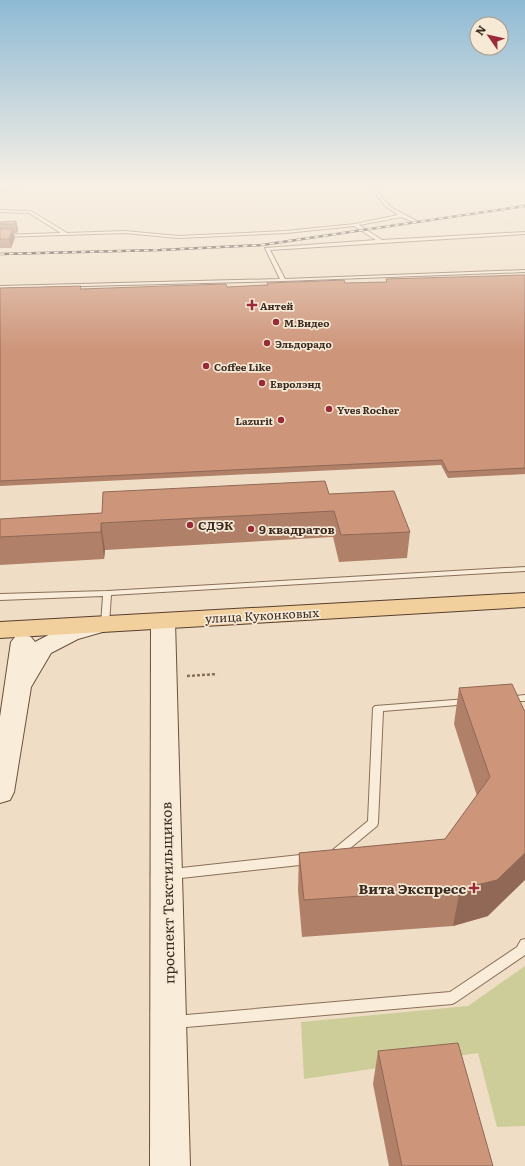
<svg xmlns="http://www.w3.org/2000/svg" width="525" height="1166" viewBox="0 0 525 1166" font-family="Literata,serif">
<rect width="100%" height="100%" fill="#efdec5"/>
<polygon fill="#cccd98" points="525,966 525,1126 497,1127 478,1053 304,1079 301,1022 468,1006"/>
<g fill="none" stroke-linecap="round" stroke-linejoin="round">
<g stroke="#8a6f5b" stroke-width="2">
<g id="service">
<polygon points="13,187 22,187 0,190 0,188"/>
<polygon points="372,187 376,187 383,199 392,208 417,221 414,222 401,217 359,225 382,240 525,232 525,234 270,250 285,279 525,270 525,272 283,281 0,288 0,286 280,279 265,248 376,240 354,226 286,233 178,238 125,233 0,237 0,235 61,233 29,213 0,212 0,210 31,211 67,233 125,231 178,236 286,231 355,224 398,215 384,205"/>
<polygon points="525,567 525,571 111,595 109,624 105,627 101,624 103,596 0,600 0,594 107,591"/>
<polygon points="525,695 525,701 506,701 504,699 506,697"/>
<polygon points="467,699 470,700 472,702 470,704 383,711 378,823 377,826 337,859 333,861 329,859 327,856 329,853 368,821 373,708 375,706"/>
<polygon points="309,854 313,856 315,859 313,862 309,864 172,879 168,877 166,874 168,871 172,869"/>
<polygon points="525,939 525,955 456,1002 452,1004 175,1028 170,1026 169,1022 170,1018 175,1016 450,992 517,947 521,940"/>
</g>
</g>
<g stroke="#6c513e" stroke-width="2">
<g id="secondary">
<polygon points="163,614 171,616 175,621 190,1166 150,1166 151,621 155,616"/>
<polygon points="98,619 106,621 110,626 106,631 78,639 51,653 31,687 14,792 10,800 0,803 0,717 11,642 15,637 23,634 31,637 35,642 62,628"/>
</g>
</g>
<g stroke="#583e2f" stroke-width="2">
<polygon id="primary" points="525,593 525,607 0,638 0,622"/>
</g>
<polyline stroke="#8a6f5b" stroke-width="2.5" stroke-dasharray="3 2" stroke-linecap="butt" points="187,676 217,674"/>
<use href="#service" fill="#f9ecd8" fill-rule="evenodd"/>
<use href="#secondary" fill="#f9ecd8" fill-rule="evenodd"/>
<use href="#primary" fill="#f2d09d" fill-rule="evenodd"/>
<g stroke="#3a291f" stroke-width="2.5">
<polyline id="rail" points="0,254 160,250 262,245 525,206"/>
</g>
<use href="#rail" stroke="#f6e9d5" stroke-width="1.5" stroke-dasharray="4.5" stroke-linecap="butt"/>
</g>
<g fill="#b08069">
<polygon points="16,221 18,230 17,233 14,233 15,238 11,248 0,248 0,222"/>
<polygon points="525,275 525,474 448,478 441,465 0,486 0,288 81,286 81,289 227,287 267,285 267,283 345,283 386,282 386,279"/>
<polygon points="329,494 410,532 407,558 339,562 333,537 105,550 104,559 0,565 0,519 102,513"/>
<polygon points="512,684 488,916 453,926 302,937 298,890 299,853 445,839 477,796 454,724 459,688"/>
<polygon points="378,1051 493,1166 389,1166 373,1084"/>
</g>
<g fill="#906855">
<polygon points="16,221 18,230 17,233 15,224"/>
<polygon points="13,229 15,238 11,248 9,239"/>
<polygon points="101,523 105,550 104,559 101,532"/>
<polygon points="525,853 525,880 488,916 453,926 460,889"/>
</g>
<g fill="#cd957a" stroke="#906855">
<polygon points="16,221 15,224 0,224 0,222"/>
<polygon points="0,229 13,229 9,239 0,239"/>
<polygon points="525,275 525,468 448,472 442,460 0,481 0,288 81,286 80,289 226,284 227,287 268,285 267,283 344,280 345,283 387,282 386,279"/>
<polygon points="325,481 329,494 394,491 410,532 341,535 334,511 101,523 101,532 0,537 0,519 102,513 103,492"/>
<polygon points="512,684 525,712 525,853 497,880 460,889 304,900 299,853 445,839 490,777 459,688"/>
<polygon points="458,1043 493,1166 402,1166 378,1051"/>
</g>
<linearGradient id="sky" x2="0" y2="1"><stop stop-color="#8ebad4"/><stop offset="0.53" stop-color="#f8f0e5"/><stop offset="1" stop-color="#f8f0e5" stop-opacity="0"/></linearGradient>
<rect width="525" height="350" fill="url(#sky)"/>
<g fill="#9a2a35" stroke="#f6e9d5" stroke-width="1.5">
<path d="M250 299h4v4h4v4h-4v4h-4v-4h-4v-4h4z"/>
<circle cx="276" cy="322" r="4"/>
<circle cx="267" cy="343" r="4"/>
<circle cx="206" cy="366" r="4"/>
<circle cx="262" cy="383" r="4"/>
<circle cx="329" cy="409" r="4"/>
<circle cx="281" cy="420" r="4"/>
<circle cx="190" cy="525" r="4"/>
<circle cx="251" cy="529" r="4"/>
<path d="M472 882h4v4h4v4h-4v4h-4v-4h-4v-4h4z"/>
</g>
<g text-anchor="middle" dominant-baseline="central" stroke-width="3.5" stroke-linejoin="round" paint-order="stroke">
<g font-size="10" font-weight="bold" fill="#3a291f" stroke="#f6e9d5" text-anchor="start">
<text x="260" y="305">Антей</text>
<text x="284" y="322">М.Видео</text>
<text x="275" y="343">Эльдорадо</text>
<text x="214" y="366">Coffee Like</text>
<text x="270" y="383">Евролэнд</text>
<text x="337" y="409">Yves Rocher</text>
<text x="273" y="420" text-anchor="end">Lazurit</text>
</g>
<g font-size="12" font-weight="bold" fill="#3a291f" stroke="#f6e9d5" text-anchor="start">
<text x="198" y="525">СДЭК</text>
<text x="259" y="529">9 квадратов</text>
</g>
<g font-size="12" fill="#3a291f" stroke="#f6e9d5">
<text transform="translate(262 615) rotate(-3)">улица Куконковых</text>
</g>
<g font-size="14" font-weight="bold" fill="#3a291f" stroke="#f6e9d5" text-anchor="end">
<text x="466" y="888">Вита Экспресс</text>
</g>
<g font-size="14" fill="#3a291f" stroke="#f6e9d5">
<text transform="translate(167 893) rotate(-91)">проспект Текстильщиков</text>
</g>
</g>
<g transform="translate(489 36) rotate(304)"><circle r="19" fill="#f6e9d5" stroke="#ab9c8c"/>
<path d="M0-3L7 15L0 10L-7 15Z" fill="#9a2a35"/>
<text y="-6" font-size="11" font-weight="bold" text-anchor="middle" fill="#3a291f">N</text>
</g>
</svg>
